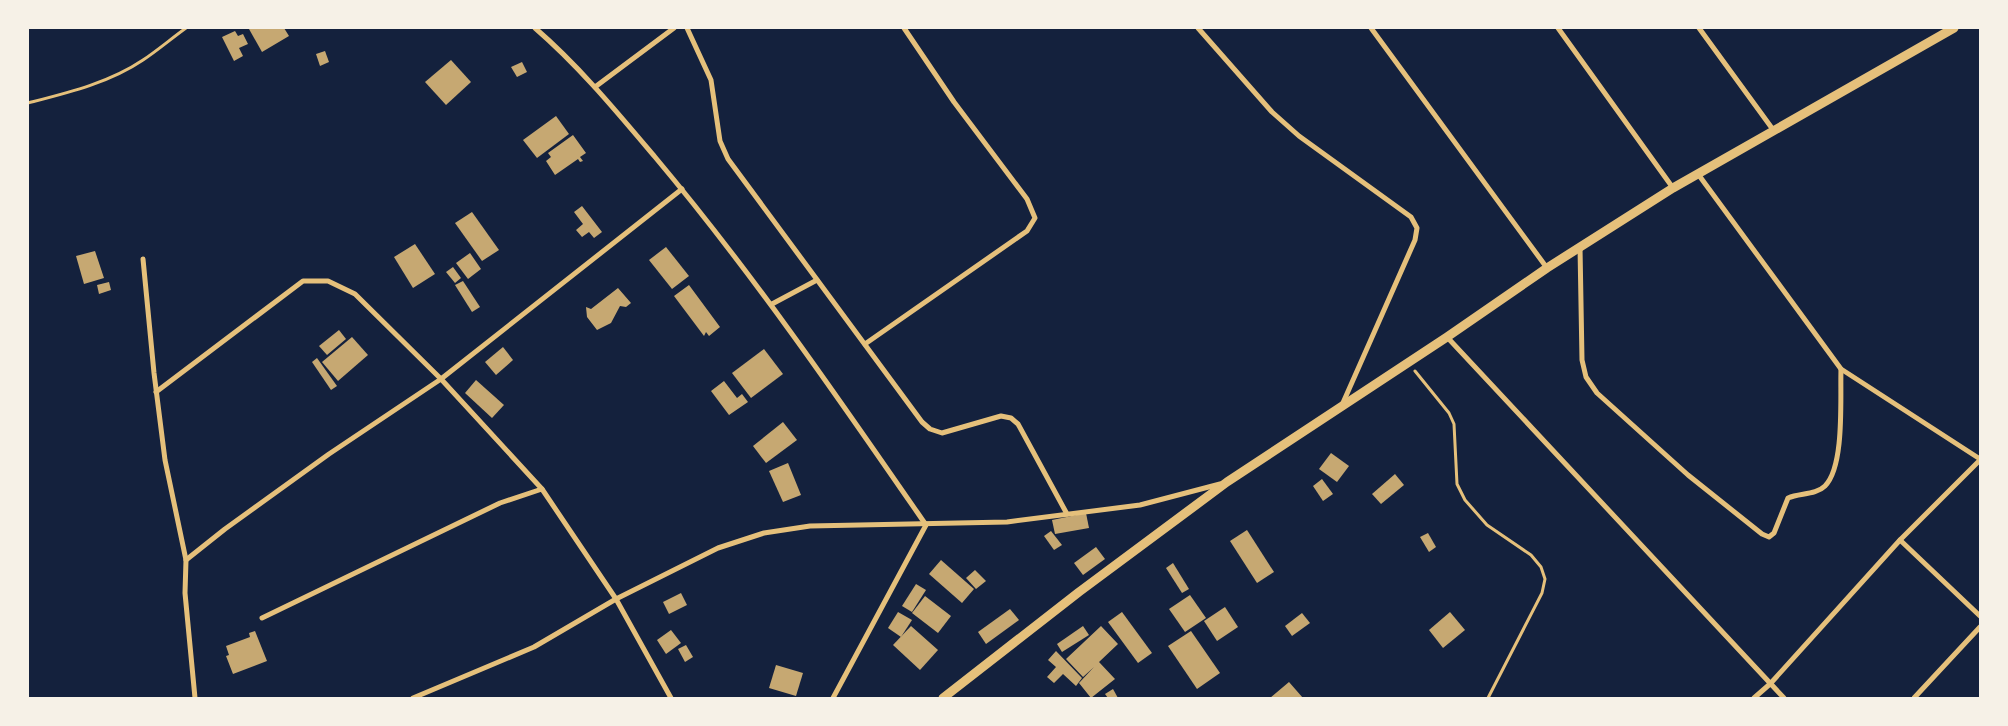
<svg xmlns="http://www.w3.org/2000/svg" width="2008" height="726" viewBox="0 0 2008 726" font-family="Mulish,sans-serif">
<rect width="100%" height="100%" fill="#14213d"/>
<g fill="#c6a872">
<polygon points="252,28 284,28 289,36 262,52 249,29"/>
<polygon points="235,31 238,36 243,34 248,44 239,48 243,56 234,61 222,37"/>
<polygon points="325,51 329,62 320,66 316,54"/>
<polygon points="451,60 471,82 446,105 425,82"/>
<polygon points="522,62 527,72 517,77 511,67"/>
<polygon points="556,116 569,134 537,158 523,140"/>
<polygon points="573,135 586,153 580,157 583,161 580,162 578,159 555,175 546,161 551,157 548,153"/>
<polygon points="582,206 602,232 594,238 589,232 582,237 576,230 583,224 574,212"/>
<polygon points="472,212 499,250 482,261 455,223"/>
<polygon points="415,244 435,274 413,288 394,257"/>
<polygon points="666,247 689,276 672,289 649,260"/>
<polygon points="95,251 104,278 84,284 76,256"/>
<polygon points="470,253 481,269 468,279 456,263"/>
<polygon points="453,267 461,278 455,283 446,272"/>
<polygon points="463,281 480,307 472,312 455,285"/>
<polygon points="109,282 111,290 99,294 97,285"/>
<polygon points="689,285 720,327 709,336 706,332 704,336 674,296"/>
<polygon points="618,288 631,303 626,307 620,306 611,323 597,330 587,317 586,307 591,309"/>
<polygon points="339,330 346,339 327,355 319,346"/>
<polygon points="352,337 368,355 338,381 322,362"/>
<polygon points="503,347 513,360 496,375 485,362"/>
<polygon points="764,349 783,374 751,398 732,373"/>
<polygon points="317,358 337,386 331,390 312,362"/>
<polygon points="476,380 504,405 492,418 465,393"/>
<polygon points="724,381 737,398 742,394 748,402 729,415 711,391"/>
<polygon points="783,422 797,440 766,463 753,446"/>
<polygon points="1331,453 1349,466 1337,482 1319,469"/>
<polygon points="788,463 801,495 783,502 769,471"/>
<polygon points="1395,474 1404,485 1381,504 1372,494"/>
<polygon points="1322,479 1333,494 1323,501 1313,486"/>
<polygon points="1086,513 1089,528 1055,534 1052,520"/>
<polygon points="1247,530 1274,572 1257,583 1230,541"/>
<polygon points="1051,531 1062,545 1054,550 1044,536"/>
<polygon points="1428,533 1436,547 1429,552 1420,537"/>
<polygon points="1096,547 1105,559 1083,575 1074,563"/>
<polygon points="941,560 974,589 962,603 929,574"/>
<polygon points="1173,563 1189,589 1182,593 1166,568"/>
<polygon points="975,570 986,581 976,589 966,578"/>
<polygon points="916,584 926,590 912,612 902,606"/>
<polygon points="681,593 687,605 669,614 663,602"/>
<polygon points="1190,595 1206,618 1185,632 1169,609"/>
<polygon points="925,596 951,616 938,633 912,613"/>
<polygon points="1225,607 1238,627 1217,641 1204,621"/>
<polygon points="1010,609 1019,620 986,644 978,632"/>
<polygon points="898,612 912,620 901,637 888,628"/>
<polygon points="1122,612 1152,653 1138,663 1108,622"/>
<polygon points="1450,612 1465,630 1443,648 1429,630"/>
<polygon points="1302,613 1310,623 1292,636 1285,626"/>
<polygon points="911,626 938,650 920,670 893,645"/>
<polygon points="1083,626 1089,635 1062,652 1057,644"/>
<polygon points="1101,626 1118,644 1099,662 1115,679 1091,698 1079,683 1094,667 1083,677 1066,659"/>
<polygon points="671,630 681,643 666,654 657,640"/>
<polygon points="255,631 267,661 233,674 226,656 229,655 226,646 250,637 249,633"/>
<polygon points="1191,631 1220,673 1197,689 1168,646"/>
<polygon points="686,645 693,657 685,662 678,649"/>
<polygon points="1056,651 1082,678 1076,686 1063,674 1054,683 1047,677 1056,667 1048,660"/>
<polygon points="776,665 803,673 796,696 769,688"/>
<polygon points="1289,682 1303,698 1270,698"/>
<polygon points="1113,689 1118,698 1108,698 1105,694"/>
</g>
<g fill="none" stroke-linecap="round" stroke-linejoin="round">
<g stroke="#e5c07b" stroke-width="3">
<path d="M28,103C67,93 109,83 143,60C158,50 172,38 186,28"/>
<polyline points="1415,371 1449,413 1454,424 1457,484 1465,500 1487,525 1531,555 1541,567 1545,579 1542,593 1488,698"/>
</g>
<g stroke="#e5c07b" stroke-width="5">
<path d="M535,28C579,66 617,112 655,157C754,275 839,399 926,525L833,698"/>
<polyline points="687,28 711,80 720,141 728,159 922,422 930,429 942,433 1001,416 1011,418 1018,424 1067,514"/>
<polyline points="1198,28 1272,112 1299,136 1411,217 1417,228 1415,240 1342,405"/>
<polyline points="1371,28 1547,268"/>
<polyline points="1558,28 1673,188"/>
<polyline points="1699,28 1774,131"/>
<polyline points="595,87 674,28"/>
<polyline points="1698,174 1841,369 1980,459"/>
<path d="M1580,247L1582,360L1586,377L1597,393L1688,475L1762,534L1769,537L1774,533L1788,498C1800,493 1816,495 1825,486C1845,466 1840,397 1841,369"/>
<polyline points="143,259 154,373 165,460 186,560 185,593 195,698"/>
<polyline points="772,304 817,280"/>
<polyline points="1447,337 1784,698"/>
<polyline points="865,344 1027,231 1035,218 1027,199 954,102 904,28"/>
<polyline points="156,392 303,281 328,281 355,294 441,379 542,489 616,599 671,698"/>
<polyline points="1900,540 1980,616"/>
<polyline points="186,560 225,529 329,454 441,379 682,189"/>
<polyline points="262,618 500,503 542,489"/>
<polyline points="413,698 534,647 616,599 718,548 764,533 810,526 1007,522 1140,505 1220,484"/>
<polyline points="1754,698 1770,684 1900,540 1980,460"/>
<polyline points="1914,698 1980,627"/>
</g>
<polyline stroke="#e5c07b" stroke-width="9" points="943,698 1079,592 1227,482 1447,337 1547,268 1673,188 1954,28"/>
</g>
<rect width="2008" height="726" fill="none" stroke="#f6f1e7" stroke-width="58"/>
</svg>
